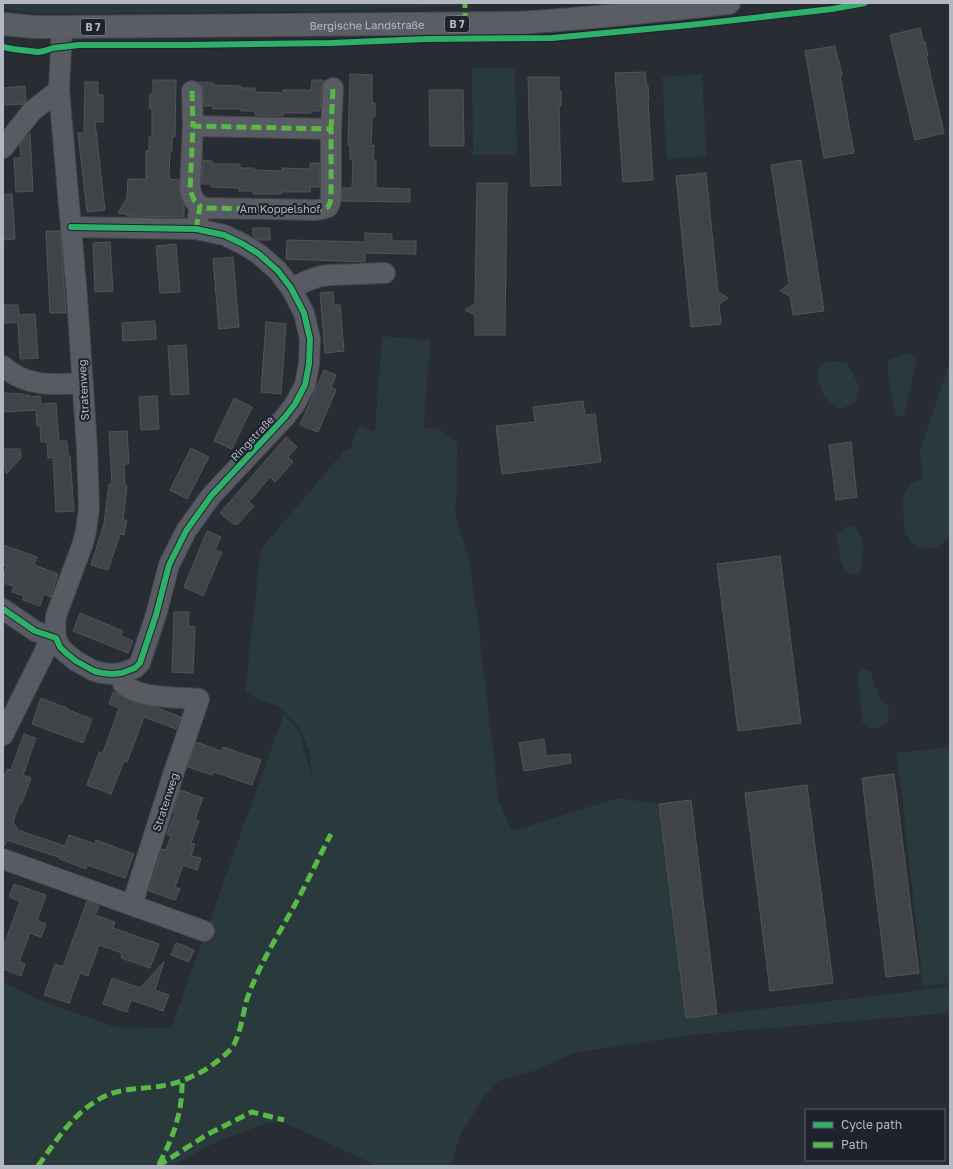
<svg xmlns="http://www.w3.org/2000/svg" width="953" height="1169" viewBox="0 0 953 1169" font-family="'Golos Text',sans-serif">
<rect width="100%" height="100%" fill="#282c33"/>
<g fill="#2a393b">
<polygon points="3,3 457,3 457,6 312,11 40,14 3,8"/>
<polygon points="472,68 515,68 517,155 473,155"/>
<polygon points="702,74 707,156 667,159 662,77"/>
<polygon points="382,336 430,340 424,427 439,429 457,442 458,478 455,514 469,558 478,621 499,802 512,831 618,798 659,804 686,1018 950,987 950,1013 690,1035 574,1053 534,1071 498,1081 485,1096 461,1133 450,1166 377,1166 290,1125 280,1122 268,1123 216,1142 173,1166 3,1166 3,982 42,1001 115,1027 171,1028 284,714 296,727 300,736 312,777 310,751 298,726 279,707 256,698 245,691 261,549 344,451 350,450 359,425 375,431"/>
<polygon points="910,352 917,359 904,416 895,416 887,367 889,360"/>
<polygon points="828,361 846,362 860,387 856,403 840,409 824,397 818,381 818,368"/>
<polygon points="950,361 950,537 936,548 922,549 911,543 905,532 902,498 911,484 922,479 923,469 919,455"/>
<polygon points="852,525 859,532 863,546 860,573 850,575 841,563 836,536 846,527"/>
<path d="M864,669L870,670L878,695L889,708L888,723C876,730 873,731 862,722L858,673Z"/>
<polygon points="950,747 950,983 923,986 897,753"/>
</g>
<g fill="#404449" stroke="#50545b">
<polygon points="920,28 923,42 925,42 928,56 926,56 944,133 915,140 890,35"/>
<polygon points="835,46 838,61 839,61 842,75 840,75 854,153 824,158 805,51"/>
<polygon points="645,72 647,87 648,86 649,101 648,101 653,180 623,182 615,73"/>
<polygon points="350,74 372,75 372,103 375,103 375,117 372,117 371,146 374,145 373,160 376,160 376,188 410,189 410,202 342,201 342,188 352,188 353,159 350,159 350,145 348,145"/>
<polygon points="528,77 559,77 559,91 561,91 561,106 559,106 561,185 531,186"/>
<polygon points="153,80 176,80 175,137 172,137 172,151 170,151 169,179 179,180 179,190 184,206 184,217 127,216 127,214 118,213 127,198 128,179 146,179 146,151 149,151 149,137 152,137 152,109 149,108 150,94 153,94"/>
<polygon points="312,80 322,80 324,81 322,87 320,111 311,111 311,113 283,113 283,116 255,115 255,111 241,111 241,109 213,109 213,106 204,106 203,90 202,85 199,82 213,83 213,85 241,86 241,88 255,88 255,92 283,93 283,90 311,90"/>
<polygon points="85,82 98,82 98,95 103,95 103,122 95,122 105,210 87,212 78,133 84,133"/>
<polygon points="25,86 26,101 23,104 3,105 3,88"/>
<polygon points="429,90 463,90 464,146 430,146"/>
<polygon points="30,133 33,191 16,192 14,158 21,158 20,145"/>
<polygon points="203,160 212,161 212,164 240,164 240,168 254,168 254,170 282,171 282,168 310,169 310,163 320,163 320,187 310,187 310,192 282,192 281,194 253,194 253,191 239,191 239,188 211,187 211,184 202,184"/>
<polygon points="801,160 824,311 793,315 790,296 780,291 789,284 771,165"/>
<polygon points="706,173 718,292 728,298 719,304 721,324 691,327 676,176"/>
<polygon points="477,183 507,183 505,335 475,335 475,315 465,310 475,304"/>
<polygon points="12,194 15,239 3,240 3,195"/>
<polygon points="253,228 270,228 270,240 258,240 253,236"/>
<polygon points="46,231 60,231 66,313 50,313"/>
<polygon points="365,233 392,234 392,241 416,241 416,254 365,253 365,262 286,259 287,240 365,242"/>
<polygon points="110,242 113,291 95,292 93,243"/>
<polygon points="176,244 180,292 160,293 156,246"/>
<polygon points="233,257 239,327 219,329 213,259"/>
<polygon points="333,292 334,305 340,305 344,351 325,353 320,293"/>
<polygon points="4,305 18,305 19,315 35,314 38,358 20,359 18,322 5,323"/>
<polygon points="155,321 156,339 123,341 122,323"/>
<polygon points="266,322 286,324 281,394 261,392"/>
<polygon points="186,345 189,394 171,395 168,346"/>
<polygon points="324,370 336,375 331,387 336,390 318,432 300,425"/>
<polygon points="3,393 23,394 23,395 29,395 29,397 40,396 41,404 56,403 59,441 67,441 68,456 70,456 74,511 56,512 53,457 48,458 47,442 41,442 40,426 37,426 36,410 3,412"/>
<polygon points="157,396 159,429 141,430 139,397"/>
<polygon points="234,398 252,407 232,449 214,441"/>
<polygon points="583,401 585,415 595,414 601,462 502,474 496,426 535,422 533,407"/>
<polygon points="127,431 129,464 124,464 125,486 127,486 123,520 127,520 124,535 120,534 108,570 91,565 104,524 109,484 112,484 109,432"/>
<polygon points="286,437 297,447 288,457 293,462 275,482 270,477 249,502 254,506 238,524 233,524 220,513"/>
<polygon points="851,442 857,497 836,500 829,445"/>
<polygon points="191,448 209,457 187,499 170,490"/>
<polygon points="3,449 20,449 21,458 6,474 5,465 3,465"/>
<polygon points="207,531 221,537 215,550 222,552 203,596 184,587"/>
<polygon points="3,545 37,557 34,565 58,574 51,597 44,594 40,606 23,600 24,596 12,592 14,586 3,583 3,578 7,566 3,565"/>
<polygon points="780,556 801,723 738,731 717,564"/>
<polygon points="174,612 189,612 188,626 195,627 193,673 172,672"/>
<polygon points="80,613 123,631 121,636 133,641 128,653 73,631"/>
<polygon points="113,692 135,703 154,707 181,717 176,729 144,717 127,762 124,761 111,794 87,785 99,752 103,753 119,708 109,704"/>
<polygon points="41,698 67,708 66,709 92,719 83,743 32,724"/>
<polygon points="24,734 36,738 23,775 31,778 22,803 20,802 13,822 18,830 65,846 69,835 95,844 96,840 134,854 125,878 87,865 86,869 60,859 61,858 7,840 5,845 3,845 3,779 7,769 11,770"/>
<polygon points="544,739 546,756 570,754 571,763 524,771 519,743"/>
<polygon points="196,742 221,751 223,747 261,760 252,785 214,772 212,775 188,767"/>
<polygon points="894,774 919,973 886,977 862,778"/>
<polygon points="807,785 833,983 770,991 745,793"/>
<polygon points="180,790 203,798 195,819 199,821 191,843 195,844 191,856 201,858 197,870 183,865 175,887 180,889 175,900 149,891 162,849 166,850 171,836 167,834 175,812 173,812"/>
<polygon points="691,800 717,1014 686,1018 659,804"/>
<polygon points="14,884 46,895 37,921 46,924 41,937 30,933 19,962 25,964 21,976 3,969 3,948 20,901 9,897"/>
<polygon points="87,901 99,906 95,915 115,922 113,928 159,944 150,968 121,958 122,953 99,945 88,976 80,973 69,1003 44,995 55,964 63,967"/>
<polygon points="176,943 188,947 188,948 194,950 189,962 171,955"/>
<polygon points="164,962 155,990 169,995 163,1011 131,1000 127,1012 103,1004 112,978 140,988"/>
</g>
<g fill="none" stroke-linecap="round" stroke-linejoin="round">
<g stroke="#44474c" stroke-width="22">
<g id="minor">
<polyline points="192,91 193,126"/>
<polyline points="331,129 333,88"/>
<polyline points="3,148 32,111 59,90"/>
<polyline points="196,229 200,206 194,200 190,190 193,126 331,129 331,197 330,203 328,207 322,209 316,210 207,208 200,206"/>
<polyline points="291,288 309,280 321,276 331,275 385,273"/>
<path d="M3,366C25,387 54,385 83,383"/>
<polyline points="3,609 35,631 56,638 60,647 66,653 76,661 94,671 102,673 112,674 122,673 135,668 140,663 156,615 169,565 186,531 211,496 285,417 295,404 305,385 309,364 310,339 304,313 291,288 278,271 259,254 243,244 224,235 196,229 71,227"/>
<path d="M122,673L123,684C140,699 176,697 199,699L173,775L132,905"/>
<polyline points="3,735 46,649 56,638 55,628 56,616 83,543 86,531 89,508 87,449 77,297 59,90 62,27"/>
<polyline points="3,859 204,931"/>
</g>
</g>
<g stroke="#464950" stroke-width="24">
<g id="major">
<path id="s1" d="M3,24L35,27H62L516,23C588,19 658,11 729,3"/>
</g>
</g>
<use href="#minor" stroke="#585b62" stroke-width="20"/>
<use href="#major" stroke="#5a5d63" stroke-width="22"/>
<g stroke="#58b947" stroke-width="5" stroke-dasharray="10 5" stroke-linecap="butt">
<polyline points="465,23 465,3"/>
<polyline points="192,91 193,126"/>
<polyline points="331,129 333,88"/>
<polyline points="196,229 200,206 194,200 190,190 193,126 331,129 331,197 330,203 328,207 322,209 316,210 207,208 200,206"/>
<path d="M159,1164C173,1138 183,1111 182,1080"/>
<path d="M38,1166C58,1138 77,1107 110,1094C126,1088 144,1089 161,1086C187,1082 211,1069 230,1050C239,1041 243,1015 246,1002C257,969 275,940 292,910C306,885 318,859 331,834"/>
<polyline points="158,1166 208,1134 252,1112 284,1120"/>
</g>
<g stroke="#1d222c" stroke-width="8">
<g id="cycleway">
<polyline points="3,47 13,49 38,52 44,51 53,48 79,45 187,45 331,43 426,39 552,38 690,25 832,9 865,3"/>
<polyline points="3,609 35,631 56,638 60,647 66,653 76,661 94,671 102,673 112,674 122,673 135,668 140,663 156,615 169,565 186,531 211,496 285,417 295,404 305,385 309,364 310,339 304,313 291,288 278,271 259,254 243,244 224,235 196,229 71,227"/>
</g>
</g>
<use href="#cycleway" stroke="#2db169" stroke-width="6"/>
</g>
<g text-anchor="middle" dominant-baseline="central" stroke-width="4" stroke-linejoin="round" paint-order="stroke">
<g fill="#1d222c" stroke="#868b96" stroke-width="1">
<rect x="445" y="16" width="24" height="16" rx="3"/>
<rect x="81" y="19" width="24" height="16" rx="3"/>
</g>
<g font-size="10" font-weight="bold" fill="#b3b8c4">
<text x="457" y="24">B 7</text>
<text x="93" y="27">B 7</text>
</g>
<g font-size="11" fill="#b3b8c4" stroke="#1d222c">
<text stroke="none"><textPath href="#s1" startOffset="364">Bergische Landstraße</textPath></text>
<text x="280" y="208">Am Koppelshof</text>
<text transform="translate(83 390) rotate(-93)">Stratenweg</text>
<text transform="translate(252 438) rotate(-47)">Ringstraße</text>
<text transform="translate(165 802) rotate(-72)">Stratenweg</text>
</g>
</g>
<rect width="953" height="1169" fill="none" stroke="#b3b8c4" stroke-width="8"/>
<rect x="805" y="1109" width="140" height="52" fill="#1d222c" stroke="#595e69"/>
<rect x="813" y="1122" width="20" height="6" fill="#2db169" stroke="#595e69"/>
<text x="841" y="1129" font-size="12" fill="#b3b8c4">Cycle path</text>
<rect x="813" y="1142" width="20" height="6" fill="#58b947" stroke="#595e69"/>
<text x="841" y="1149" font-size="12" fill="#b3b8c4">Path</text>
</svg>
